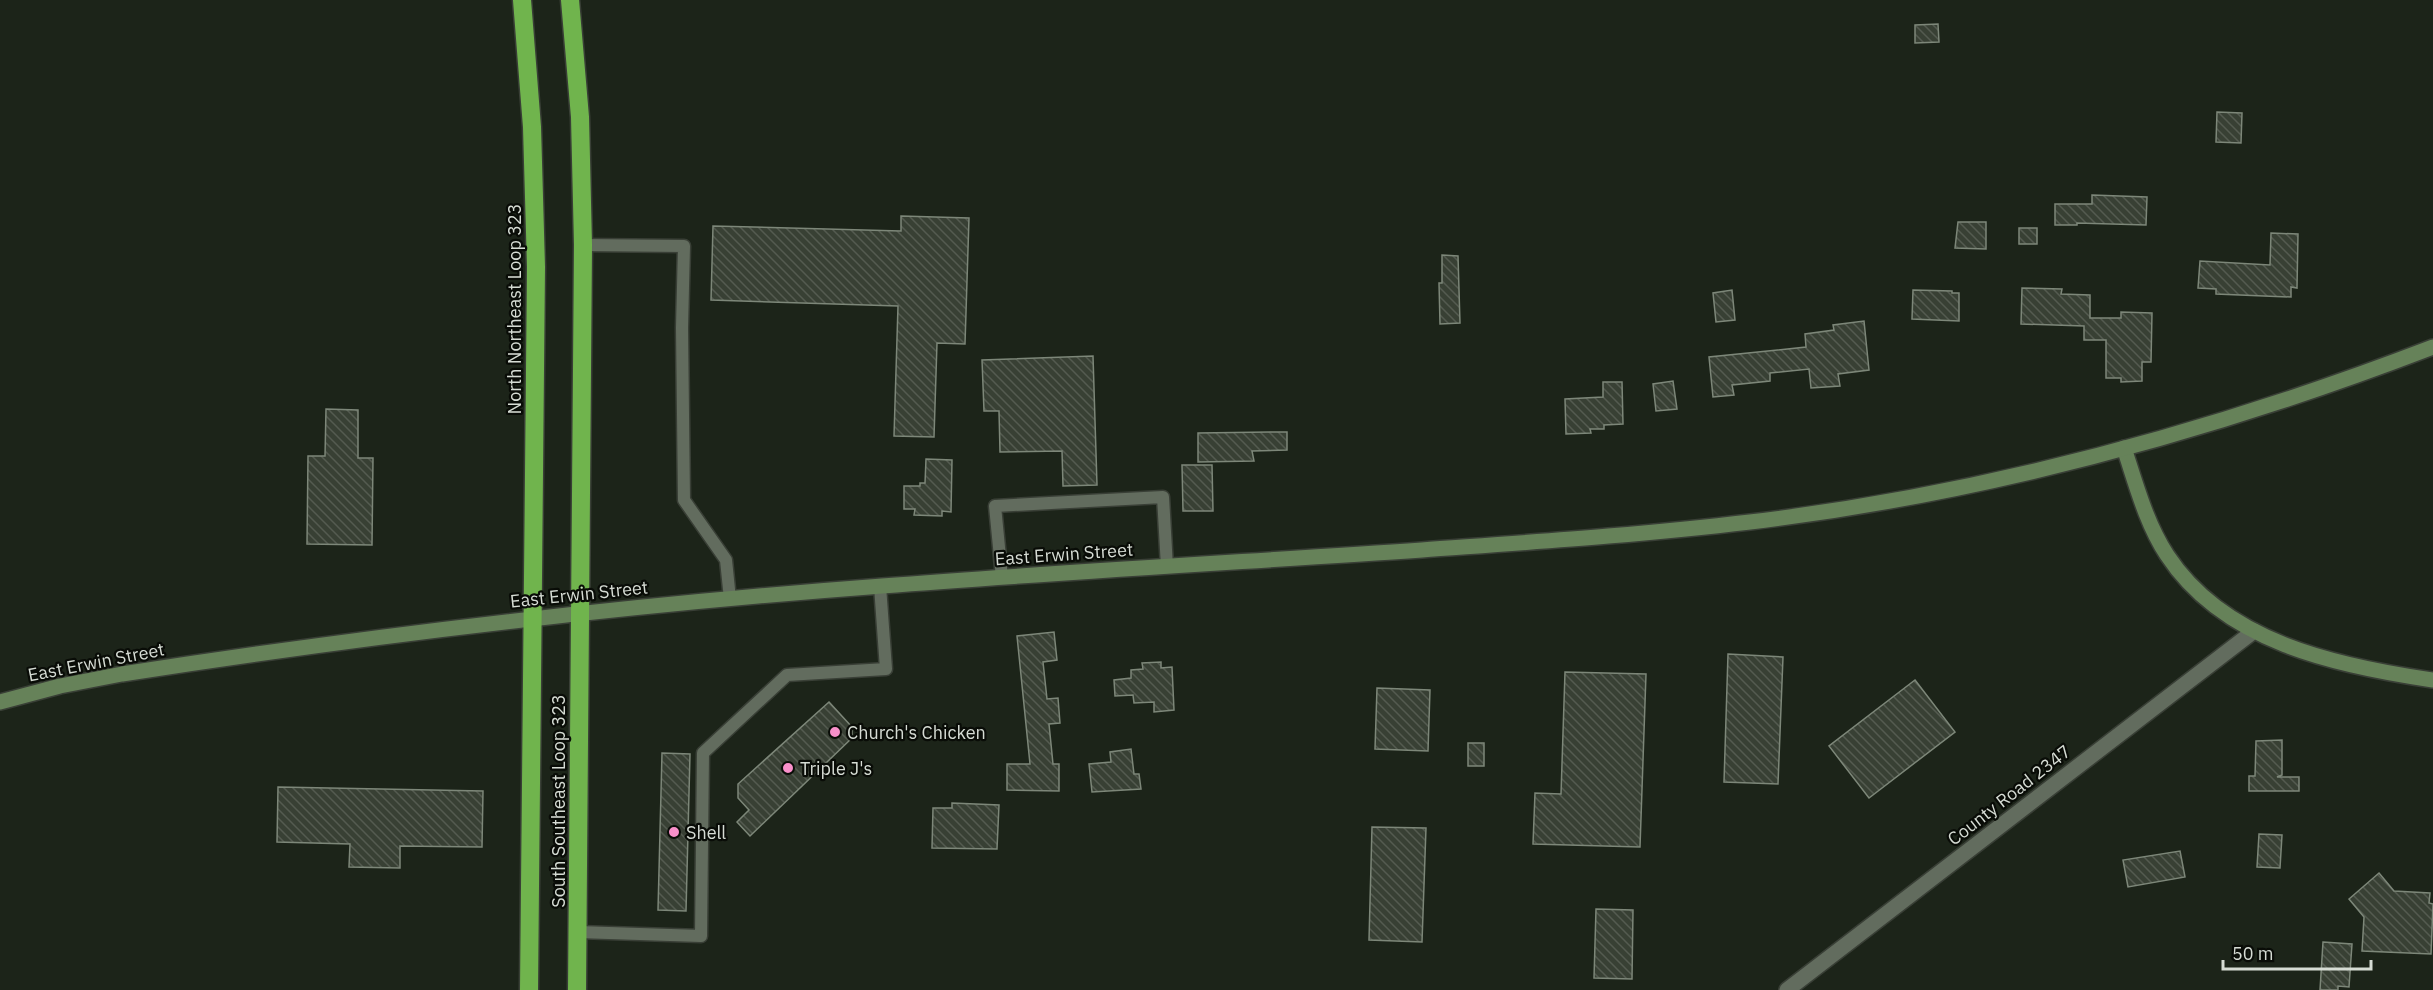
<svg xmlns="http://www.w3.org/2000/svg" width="2433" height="990" viewBox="0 0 2433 990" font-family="'IBM Plex Sans',sans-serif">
<defs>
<pattern id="building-back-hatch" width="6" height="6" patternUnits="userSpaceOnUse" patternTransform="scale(1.5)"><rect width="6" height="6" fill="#384034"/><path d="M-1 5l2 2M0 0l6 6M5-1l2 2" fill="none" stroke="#545b50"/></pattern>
</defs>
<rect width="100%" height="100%" fill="#1c2419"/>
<g fill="url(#building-back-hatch)" stroke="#7d8779" stroke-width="1.5">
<polygon points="1938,24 1939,42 1915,43 1915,25"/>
<polygon points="2217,112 2242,113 2241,143 2216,142"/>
<polygon points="2092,195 2147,197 2146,225 2077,223 2077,225 2055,225 2055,204 2092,204"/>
<polygon points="901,216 969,218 965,344 937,343 934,437 894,436 898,306 711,300 713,226 901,231"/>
<polygon points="1958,222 1986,222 1986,249 1955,248"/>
<rect x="2019" y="228" width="18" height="16"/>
<polygon points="2271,233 2298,234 2297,288 2291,287 2291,297 2216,294 2216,289 2198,288 2200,261 2270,265"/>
<polygon points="1442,255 1458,256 1460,323 1440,324 1439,283 1442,283"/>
<polygon points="2022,288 2062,289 2061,294 2090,295 2090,318 2121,318 2121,312 2152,313 2151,362 2142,362 2142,381 2121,382 2121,378 2106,378 2106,340 2084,340 2084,326 2021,324"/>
<polygon points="1732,290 1735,320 1716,322 1713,293"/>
<polygon points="1913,290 1952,291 1952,293 1959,293 1959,321 1912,319"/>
<polygon points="1864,321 1869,370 1838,374 1840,386 1811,388 1809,369 1770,373 1770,381 1732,385 1734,395 1713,397 1709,357 1806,347 1805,334 1834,330 1833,325"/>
<polygon points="1093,356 1097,485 1063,486 1062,451 1000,452 999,411 984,411 982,360"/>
<polygon points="1673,381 1677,409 1656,411 1653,384"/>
<polygon points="1603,382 1622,382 1623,424 1604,425 1604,429 1590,429 1591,433 1566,434 1565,399 1603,397"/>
<polygon points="326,409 358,410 358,458 373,458 372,545 307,544 308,456 325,456"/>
<polygon points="1270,432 1287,432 1287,450 1252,451 1254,461 1198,462 1198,433"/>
<polygon points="926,459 952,460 951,512 942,511 942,516 914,515 915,509 904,509 904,486 920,486 920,483 925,483"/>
<polygon points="1182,465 1212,465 1213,511 1183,511"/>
<polygon points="1054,632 1057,660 1043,662 1047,699 1058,698 1060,723 1049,724 1053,764 1059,764 1059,791 1007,790 1007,764 1030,764 1017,636"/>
<polygon points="1728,654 1783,657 1778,784 1724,782"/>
<polygon points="1161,662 1161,668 1172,667 1174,710 1154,712 1154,702 1134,703 1133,695 1115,696 1114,680 1131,678 1131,670 1143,669 1142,663"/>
<polygon points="1565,672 1646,674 1640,847 1533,844 1535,793 1561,794"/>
<polygon points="1915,680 1955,732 1869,798 1829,746"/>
<polygon points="1377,688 1430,690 1428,751 1375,749"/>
<polygon points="829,702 852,727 852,738 750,836 737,822 749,810 738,798 738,784"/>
<polygon points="2282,740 2282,775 2277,777 2299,777 2299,791 2249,791 2249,776 2255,776 2256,741"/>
<rect x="1468" y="743" width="16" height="23"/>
<polygon points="1131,749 1134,774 1139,774 1141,789 1092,792 1089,764 1111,762 1110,752"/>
<polygon points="662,753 690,754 686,911 658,910"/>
<polygon points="278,787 483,791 482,847 400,846 400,868 349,867 350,844 277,842"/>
<polygon points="952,803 999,805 997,849 932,848 933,808 952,808"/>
<polygon points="1372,827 1426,828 1422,942 1369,940"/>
<polygon points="2259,834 2282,835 2280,868 2257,867"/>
<polygon points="2180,851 2185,877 2128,887 2123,860"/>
<polygon points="2379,873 2394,891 2430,893 2429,903 2433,904 2431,954 2362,951 2364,917 2349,899"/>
<polygon points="1596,909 1633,910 1632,979 1594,978"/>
<polygon points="2323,942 2352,944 2349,987 2338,986 2338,990 2320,990"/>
</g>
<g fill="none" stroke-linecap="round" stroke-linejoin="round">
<g stroke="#393f36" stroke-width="15">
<g id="lane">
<polyline points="583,245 684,246 682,328 684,500 726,560 730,599"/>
<polyline points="1002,578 995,506 1163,497 1167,567"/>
<polyline points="578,932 701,936 703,753 787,675 886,669 880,586"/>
</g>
</g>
<g stroke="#393f36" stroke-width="18">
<polyline id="street" points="1787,990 2254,631"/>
</g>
<g stroke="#393f36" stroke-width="18">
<g id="secondary">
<path d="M2124,448C2136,484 2146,523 2167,555C2224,642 2336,666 2433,680"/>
<path d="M0,702L60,686L122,674C374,635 627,605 882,586C1062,572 1242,562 1422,550C1532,542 1641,535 1750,522C1984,494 2214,431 2433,347"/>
</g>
</g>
<g stroke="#393f36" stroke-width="21">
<g id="highway">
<polyline points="522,0 532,127 536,267 529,990"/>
<polyline points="570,0 580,117 583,245 577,990"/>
</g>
</g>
<use href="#lane" stroke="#626c5e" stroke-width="12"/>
<use href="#street" stroke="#626c5e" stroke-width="15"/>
<use href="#secondary" stroke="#668259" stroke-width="15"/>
<use href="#highway" stroke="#70b44d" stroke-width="18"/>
</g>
<g fill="#f890ca" stroke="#090c07" stroke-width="2">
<circle cx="835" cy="732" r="6"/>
<circle cx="788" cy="768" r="6"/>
<circle cx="674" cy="832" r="6"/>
</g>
<g text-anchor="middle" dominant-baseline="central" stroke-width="4.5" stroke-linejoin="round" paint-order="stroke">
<g font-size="18" fill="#d6dcd4" stroke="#090c07">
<text transform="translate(514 309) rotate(-90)">North Northeast Loop 323</text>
<text transform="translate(1064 554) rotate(-4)">East Erwin Street</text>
<text transform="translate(579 594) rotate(-6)">East Erwin Street</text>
<text transform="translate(96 662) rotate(-11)">East Erwin Street</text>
<text transform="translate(2009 795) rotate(-38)">County Road 2347</text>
<text transform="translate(558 801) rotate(-90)">South Southeast Loop 323</text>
</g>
<g font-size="18" fill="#d6dcd4" stroke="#090c07" text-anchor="start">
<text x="847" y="732">Church's Chicken</text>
<text x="800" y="768">Triple J's</text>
<text x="686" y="832">Shell</text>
</g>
</g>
<path d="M2223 960v9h148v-9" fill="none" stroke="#d6dcd4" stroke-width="3"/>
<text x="2232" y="960" font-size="18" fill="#d6dcd4" stroke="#090c07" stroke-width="4.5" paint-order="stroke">50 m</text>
</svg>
